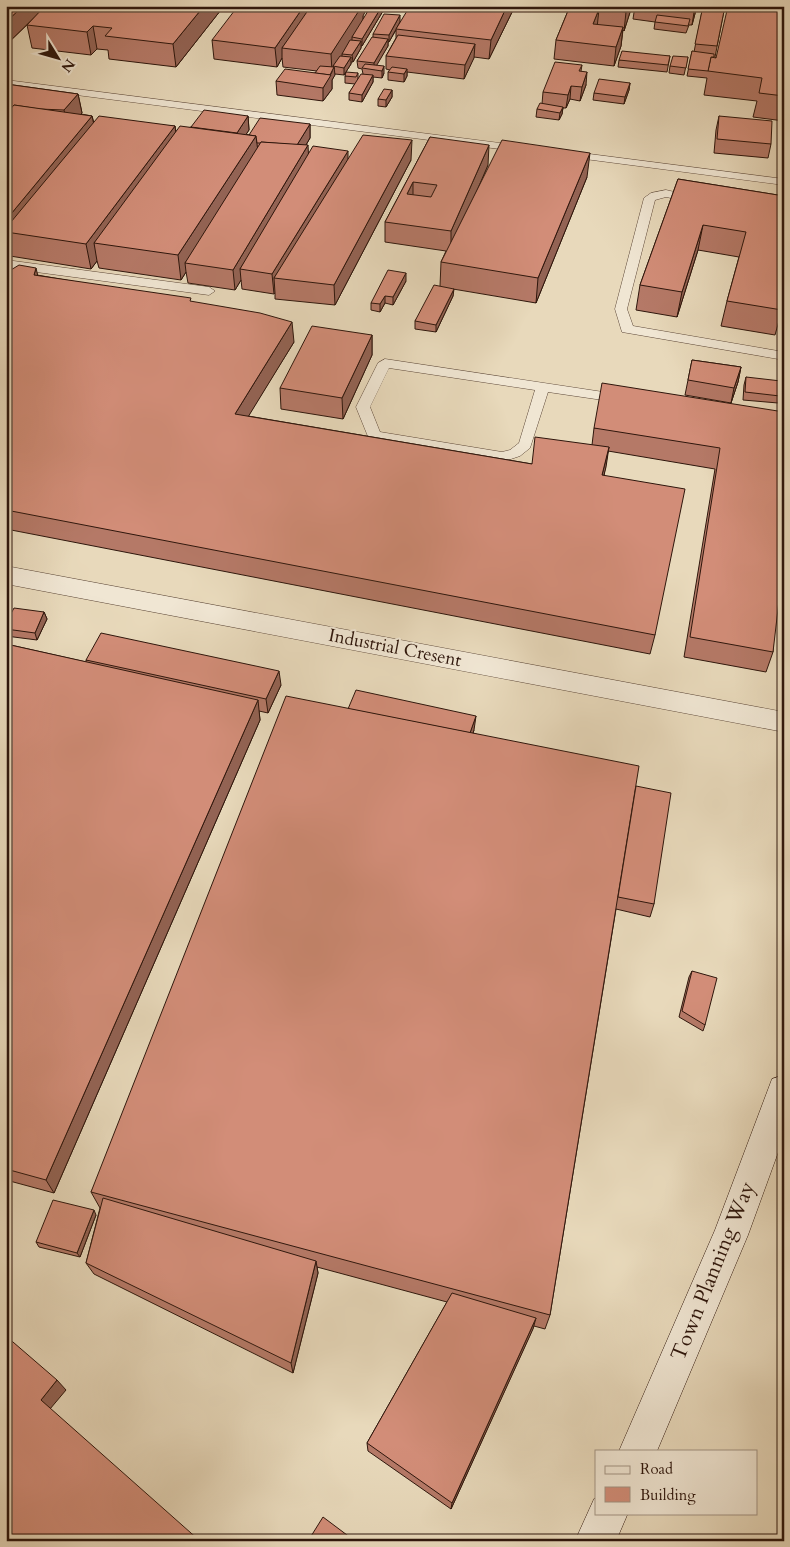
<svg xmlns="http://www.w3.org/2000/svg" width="790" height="1547" viewBox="0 0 790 1547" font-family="Cardo,serif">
<rect width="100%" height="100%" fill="#e8d9bb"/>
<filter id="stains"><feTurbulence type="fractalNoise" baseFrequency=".004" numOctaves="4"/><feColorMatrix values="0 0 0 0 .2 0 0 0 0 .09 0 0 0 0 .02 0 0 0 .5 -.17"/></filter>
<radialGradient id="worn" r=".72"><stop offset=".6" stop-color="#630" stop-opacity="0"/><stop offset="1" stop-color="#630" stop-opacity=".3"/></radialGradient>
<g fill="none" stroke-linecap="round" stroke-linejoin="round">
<g stroke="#5c4738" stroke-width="1">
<g id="lane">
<polygon points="6,80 523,146 529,149 523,152 6,86"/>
<polygon points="566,151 784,179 784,185 562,156 560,154 562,152"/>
<polygon points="666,190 700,198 702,200 696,203 666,197 655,200 627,309 633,326 784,352 784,360 622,332 615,309 644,198 651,193"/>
<polygon points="6,260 209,287 215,291 209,295 6,268"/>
<path d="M385,359L623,395L630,399L623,403L548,392L530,448L520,456L502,462L369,439L356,407L378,363ZM389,368L535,390L519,443L510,450L502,452L380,432L370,407Z"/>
</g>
</g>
<g stroke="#5c4738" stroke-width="1">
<polygon id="street" points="6,566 784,712 784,732 6,584"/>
</g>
<g stroke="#2e160c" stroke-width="1">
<g id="secondary">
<polygon points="784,1075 784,1136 748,1235 657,1451 619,1451 715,1230 772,1079"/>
<polygon points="596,1498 596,1513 628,1513 616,1541 575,1541 594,1499"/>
</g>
</g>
<use href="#lane" fill="#f0e6d3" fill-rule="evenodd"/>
<use href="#street" fill="#f0e6d3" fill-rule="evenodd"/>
<use href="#secondary" fill="#f0e6d3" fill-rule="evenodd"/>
</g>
<g fill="#b57967" stroke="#2e160c">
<polygon points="6,6 224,6 176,67 109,59 108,50 97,49 91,55 32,48 27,25 29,23 6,45"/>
<polygon points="370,6 386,6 362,46 361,46 361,48 353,62 351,62 351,64 344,75 335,74 332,80 332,89 323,101 277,95 276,81 315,73 317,71 283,67 282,58 277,67 214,59 212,40 363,16 363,20 367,14 367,11"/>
<polygon points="515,6 489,59 474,57 464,79 407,72 407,76 404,82 388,80 388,72 390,70 386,69 386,56 396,38 396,30 389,42 388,42 388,46 376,65 384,73 382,78 373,77 373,82 362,102 349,100 349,93 355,84 345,83 345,76 358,73 358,79 363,74 362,69 358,68 357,61 373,37 373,34 400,22"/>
<polygon points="570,6 632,6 624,31 623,30 621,46 614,66 554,59 556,40"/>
<polygon points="635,6 697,6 692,25 689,25 686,33 654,29 655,22 633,19"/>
<polygon points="703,6 725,6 715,57 716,58 784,6 784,121 753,117 757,101 704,95 707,78 687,76 692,51 694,52"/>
<polygon points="670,56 667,72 618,67 619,60"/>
<polygon points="688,57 684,75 669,73 670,66"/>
<polygon points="582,65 581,71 586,85 580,101 570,99 566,108 563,108 562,114 559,120 536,117 537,109 542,104 543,92"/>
<polygon points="630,83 629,90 624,104 593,100 594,93"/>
<polygon points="6,84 78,94 82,113 81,114 92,116 94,123 175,126 176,132 191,127 248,116 249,130 246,134 249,135 310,124 310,138 306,145 308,154 348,159 411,160 335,305 275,299 275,293 274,294 242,289 241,280 235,290 188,283 186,272 181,280 99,268 97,261 91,269 10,256 8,250 6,252"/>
<polygon points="392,90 392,97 386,107 378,106 378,99"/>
<polygon points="719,116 771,144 768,158 714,153 716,130"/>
<polygon points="430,137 488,165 477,190 587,177 536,303 453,289 453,296 436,332 415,329 415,321 440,286 441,262 446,251 385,242 385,222"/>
<polygon points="678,179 784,196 784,303 775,335 721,326 727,301 739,257 698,250 677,317 636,310 640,285"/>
<polygon points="6,273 37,275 191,302 294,342 248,416 532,464 592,445 594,428 784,412 773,652 766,672 684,657 715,469 608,451 604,475 655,635 650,654 6,529"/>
<polygon points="406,281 393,305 385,303 380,312 371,310 371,303"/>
<polygon points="372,335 372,355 343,419 281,409 280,388"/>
<polygon points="692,360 741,367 738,382 731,403 685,395"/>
<polygon points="746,377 780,396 778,403 743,400 744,385"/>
<polygon points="44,612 47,619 37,640 6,636 6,623"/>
<polygon points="6,644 86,662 86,660 281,685 268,713 259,711 260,720 54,1193 6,1180"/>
<polygon points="348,709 474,730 473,733 635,791 654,904 650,917 616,909 550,1315 545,1329 534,1326 451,1509 368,1451 367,1443 447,1302 317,1267 318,1273 293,1373 94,1274 86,1263 100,1208 91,1192"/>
<polygon points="692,971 705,1025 703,1031 679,1017 689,977"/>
<polygon points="96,1215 80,1257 39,1247 36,1242"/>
</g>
<g fill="#936354" stroke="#2e160c">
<polygon points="23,6 46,6 6,45 6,22"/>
<polygon points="204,6 224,6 176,67 173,44"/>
<polygon points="304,6 313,6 282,48 282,58 277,67 275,48"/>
<polygon points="360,6 368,6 363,16 363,24 352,37 352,41 342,54 342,56 333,66 334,69 334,67 335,75 332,80 332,89 323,101 323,88 332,72 331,54"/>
<polygon points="382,6 386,6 362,46 362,39"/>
<polygon points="507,6 515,6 489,59 491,40"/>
<polygon points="628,6 632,6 624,31 626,12"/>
<polygon points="695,6 697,6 692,25"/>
<polygon points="599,9 597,28 593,24"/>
<polygon points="400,15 400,22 389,42 389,35"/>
<polygon points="93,26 97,49 91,55 87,32"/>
<polygon points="623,27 621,46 614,66 616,47"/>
<polygon points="388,39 388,46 374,70 374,63"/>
<polygon points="361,41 361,48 353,62 352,55"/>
<polygon points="475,44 474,58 464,79 465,65"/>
<polygon points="351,57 351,64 344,75 344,68"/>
<polygon points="384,66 384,73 382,78 382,71"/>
<polygon points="407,69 407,76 404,82 404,74"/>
<polygon points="587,72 586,85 580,101 582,87"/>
<polygon points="373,75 373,82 362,102 362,95"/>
<polygon points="630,83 629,90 624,104 625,97"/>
<polygon points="571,86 570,99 566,108 568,95"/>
<polygon points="392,90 392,97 386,107 386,100"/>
<polygon points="78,94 82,113 68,130 64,110"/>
<polygon points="563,107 562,114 559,120 560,113"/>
<polygon points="92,116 97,139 6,232 6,220"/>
<polygon points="248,116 249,130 234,153 233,139"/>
<polygon points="310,124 310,138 296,162 295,148"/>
<polygon points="175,126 178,150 94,243 97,261 91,269 86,244"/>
<polygon points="256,136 259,160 185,263 186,272 181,280 178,255"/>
<polygon points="412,140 411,160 335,305 334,285"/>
<polygon points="308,145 309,165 240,269 241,280 235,290 233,270"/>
<polygon points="489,145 488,165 451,251 451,231"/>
<polygon points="348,151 348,171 274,278 275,293 274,294 272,274"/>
<polygon points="590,153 587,177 536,303 538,278"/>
<polygon points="413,182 413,202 407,194"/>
<polygon points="703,225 698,250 677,317 682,292"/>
<polygon points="6,243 8,250 6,252"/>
<polygon points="36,268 41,289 34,275"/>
<polygon points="406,273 406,281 393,305 393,297"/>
<polygon points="454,289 453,296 436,332 436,325"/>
<polygon points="385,296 385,303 380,312 380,304"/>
<polygon points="292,322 294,342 237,435 235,414"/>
<polygon points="372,335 372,355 343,419 342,398"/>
<polygon points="741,367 738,382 731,403 734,388"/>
<polygon points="609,447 606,467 599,495 602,475"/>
<polygon points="44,612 47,619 37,640 35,633"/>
<polygon points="279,671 281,685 268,713 266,699"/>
<polygon points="258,700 260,720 54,1193 46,1180"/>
<polygon points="476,716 474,730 467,752 468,738"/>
<polygon points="94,1210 96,1215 80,1257 77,1253"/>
<polygon points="316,1261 318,1273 293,1373 291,1363"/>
<polygon points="536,1318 533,1329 451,1509 452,1503"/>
<polygon points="57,1380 66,1390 50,1409 41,1400"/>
</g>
<g fill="#d28d78" stroke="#2e160c" fill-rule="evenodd">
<polygon points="6,6 23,6 6,22"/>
<polygon points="45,6 204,6 173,44 105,36 112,28 93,26 87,32 27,25"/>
<polygon points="238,6 304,6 275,48 212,40"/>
<polygon points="311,6 362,6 331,54 282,48"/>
<polygon points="370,6 382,6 362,39 352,37 368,11 367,11"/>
<polygon points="410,6 507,6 491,40 396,29"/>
<polygon points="570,6 628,6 626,12 599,9 593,24 623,27 616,47 556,40"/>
<polygon points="703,6 725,6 717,46 695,44"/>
<polygon points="728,6 784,6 784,96 759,93 762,78 708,71 711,57 716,58"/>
<polygon points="384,14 400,15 389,35 373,34"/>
<polygon points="657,15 690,19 688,26 655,22"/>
<polygon points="398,35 475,44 465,65 386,56"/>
<polygon points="372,37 388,39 374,63 357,61"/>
<polygon points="350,40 361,41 352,55 342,54"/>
<polygon points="622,51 670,56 668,65 619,60"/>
<polygon points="692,51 714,54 714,57 711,57 708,71 688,69"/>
<polygon points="340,56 351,57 344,68 333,66"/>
<polygon points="673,56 688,57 686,68 670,66"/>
<polygon points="555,62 582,65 579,71 587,72 582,87 571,86 568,95 543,92"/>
<polygon points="365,64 384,66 382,71 362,68"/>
<polygon points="320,66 334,67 330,75 315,73"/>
<polygon points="392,67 407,69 404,74 388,72"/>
<polygon points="285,69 331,75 323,88 276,81"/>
<polygon points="346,72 358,73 356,77 345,76"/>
<polygon points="361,74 373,75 362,95 349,93"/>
<polygon points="599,79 630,83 625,97 594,93"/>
<polygon points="6,84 78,94 64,110 39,109 14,105 12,107 6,114"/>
<polygon points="384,89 392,90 386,100 378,99"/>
<polygon points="540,103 563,107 560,113 537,109"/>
<polygon points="14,105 92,116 6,220 6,114"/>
<polygon points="204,110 248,116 237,133 191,127"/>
<polygon points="99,116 175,126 86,244 6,232 6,228"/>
<polygon points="719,116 772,121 771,144 717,139"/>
<polygon points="260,118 310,124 297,145 261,142 260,143 257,143 256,136 249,135"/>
<polygon points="180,126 256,136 178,255 94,243"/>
<polygon points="363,135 412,140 334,285 274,278"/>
<path d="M430,137L489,145L451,231L385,222ZM413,182L437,185L431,197L407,194Z"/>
<polygon points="502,140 590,153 538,278 441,262"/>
<polygon points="261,142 308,145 233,270 185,263"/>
<polygon points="313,146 348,151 272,274 240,269"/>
<polygon points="678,179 784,196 784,303 782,310 727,301 746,232 703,225 682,292 640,285"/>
<polygon points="19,265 36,268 34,275 191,298 190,301 260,313 292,322 235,414 532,464 535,437 609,447 602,475 685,489 655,635 6,510 6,273"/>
<polygon points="388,270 406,273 393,297 385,296 380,304 371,303"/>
<polygon points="434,285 454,289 436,325 415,321"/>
<polygon points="312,326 372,335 342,398 280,388"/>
<polygon points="692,360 741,367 734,388 688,380"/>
<polygon points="746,377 781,381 780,396 745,392"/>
<polygon points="602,383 784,412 784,557 773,652 690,637 720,448 594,428"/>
<polygon points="14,608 44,612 35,633 6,629 6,623"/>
<polygon points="101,633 279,671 266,699 86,660"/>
<polygon points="6,644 258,700 46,1180 6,1169"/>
<polygon points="356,690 476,716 470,733 348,709"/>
<polygon points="286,696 639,766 550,1315 91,1192"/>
<polygon points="636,786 671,793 654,904 618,897"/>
<polygon points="692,971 717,978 705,1025 682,1011"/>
<polygon points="103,1198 316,1261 291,1363 86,1263"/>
<polygon points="53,1200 94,1210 77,1253 36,1242"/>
<polygon points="452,1293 536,1318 452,1503 367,1443"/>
<polygon points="6,1336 57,1380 41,1400 200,1541 6,1541"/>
<polygon points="323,1517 355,1541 308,1541"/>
</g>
<g text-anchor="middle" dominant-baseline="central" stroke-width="4" stroke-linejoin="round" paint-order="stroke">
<g font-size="18" fill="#2e160c" stroke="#f0e6d3">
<text transform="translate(395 648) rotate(11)">Industrial Cresent</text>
</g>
<g font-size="21" fill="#2e160c" stroke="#f0e6d3">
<text transform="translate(713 1271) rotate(-68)">Town Planning Way</text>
</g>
</g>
<rect width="790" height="1547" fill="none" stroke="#e8d9bb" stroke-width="25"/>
<rect x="8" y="8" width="775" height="1532" fill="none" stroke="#2e160c" stroke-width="2.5"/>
<rect x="12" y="12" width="765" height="1522" fill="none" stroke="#2e160c"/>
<rect x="595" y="1450" width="162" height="65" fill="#f0e6d3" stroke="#a29383"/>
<rect x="605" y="1466" width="25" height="8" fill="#f0e6d3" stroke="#a29383"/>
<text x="640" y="1474" font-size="15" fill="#2e160c">Road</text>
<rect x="605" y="1487" width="25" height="15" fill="#d28d78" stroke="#a29383"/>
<text x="640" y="1500" font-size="15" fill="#2e160c">Building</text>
<g transform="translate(58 58) rotate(127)" stroke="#f0e6d3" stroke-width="4" paint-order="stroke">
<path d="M0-4L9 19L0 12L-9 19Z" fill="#2e160c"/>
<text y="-8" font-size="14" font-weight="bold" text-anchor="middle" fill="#2e160c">N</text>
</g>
<rect width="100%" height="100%" filter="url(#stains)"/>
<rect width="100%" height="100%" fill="url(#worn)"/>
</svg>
